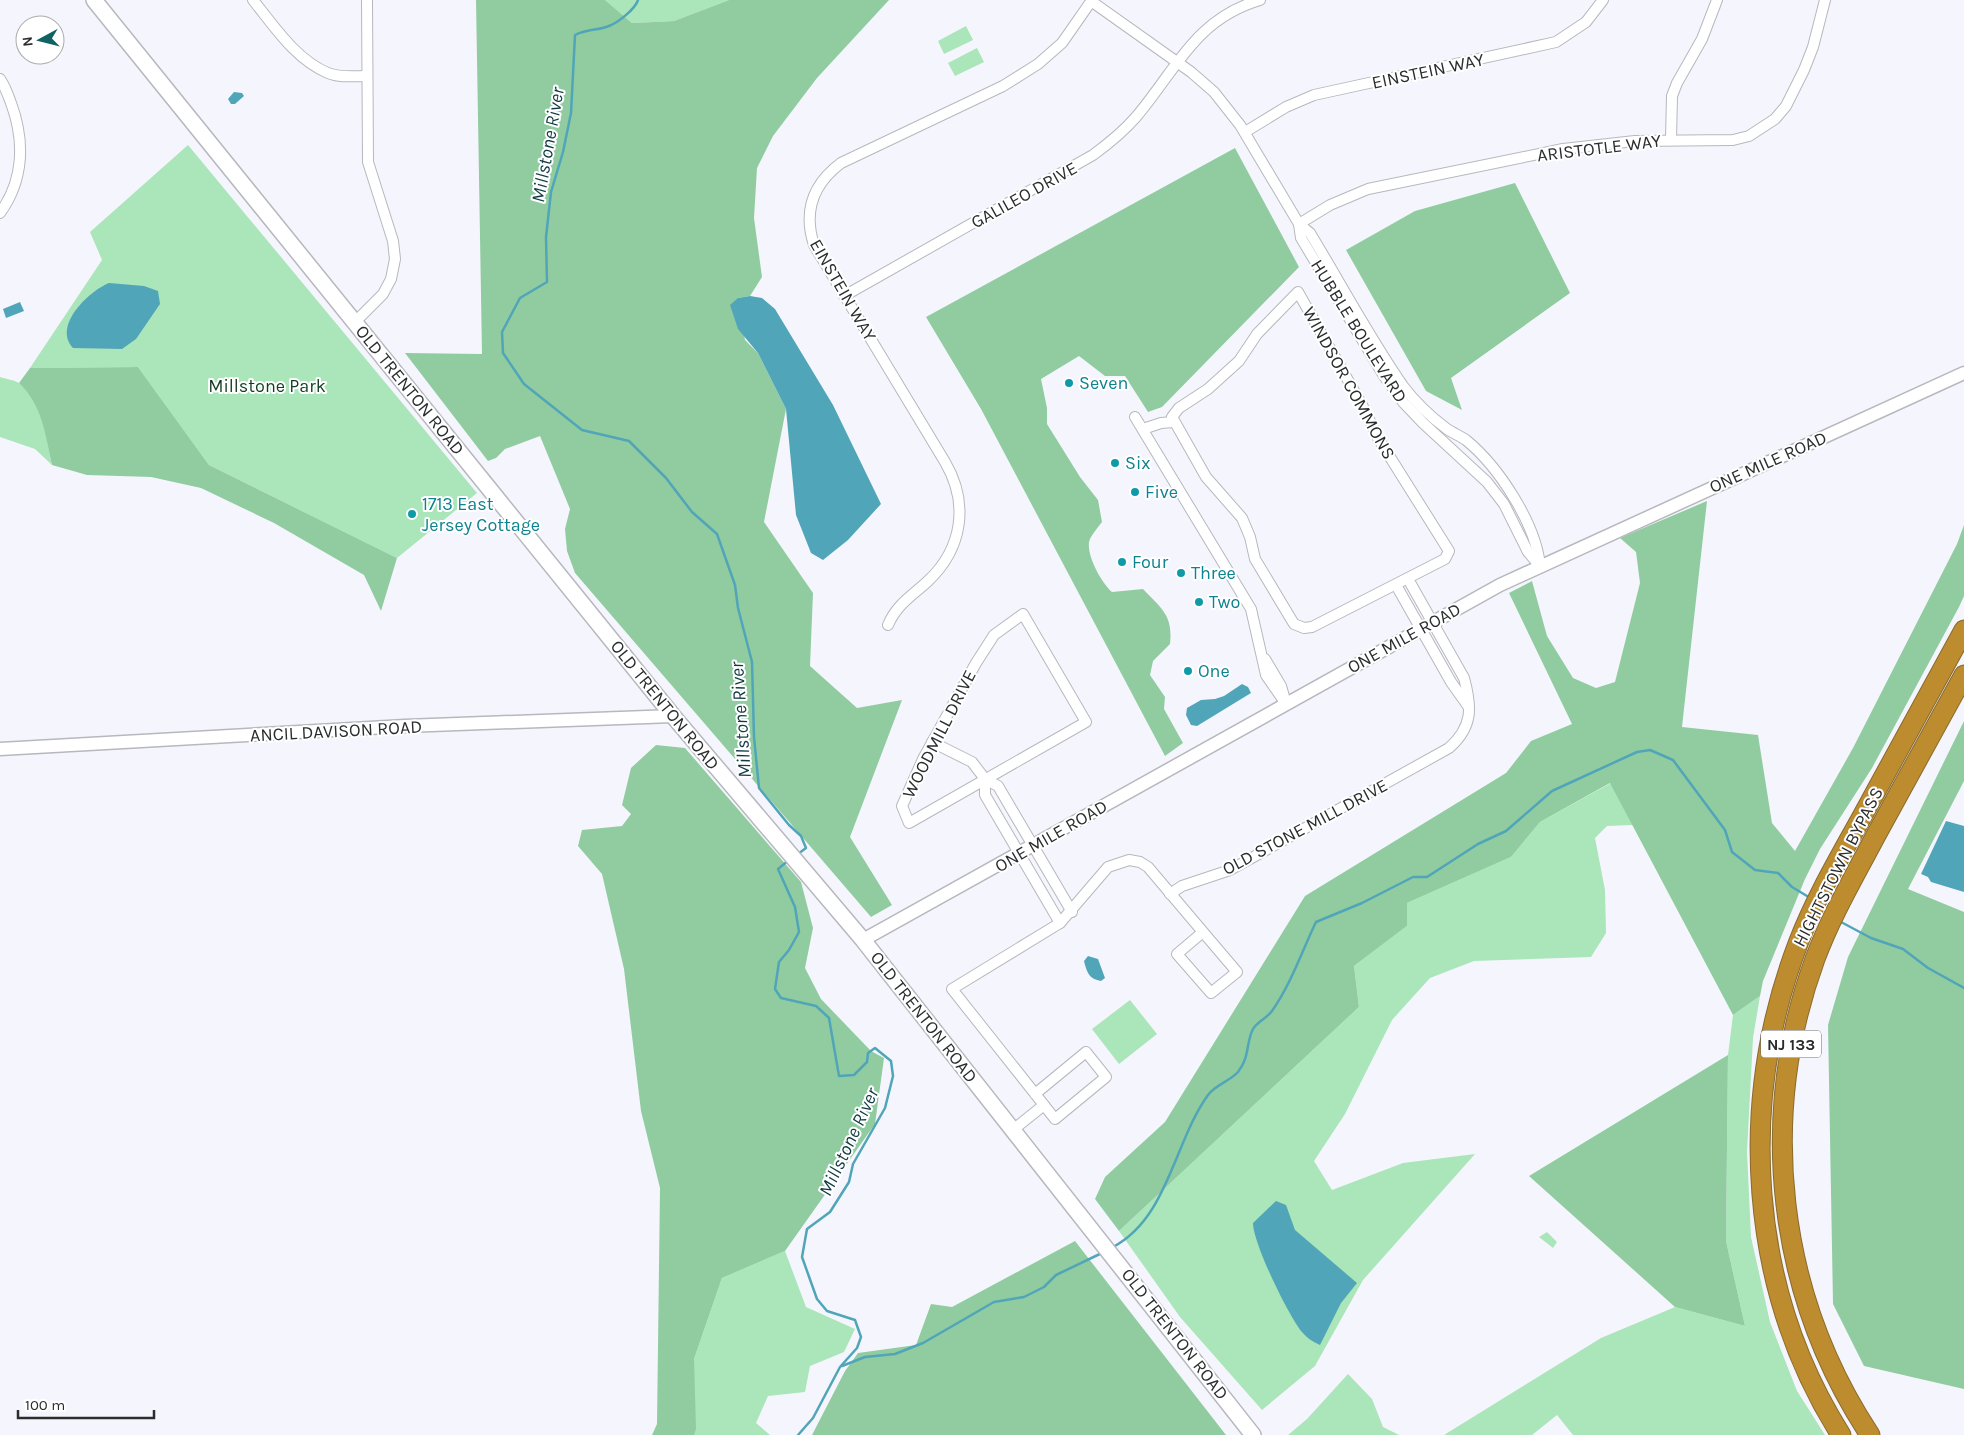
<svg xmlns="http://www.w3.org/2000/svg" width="1964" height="1435" viewBox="0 0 1964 1435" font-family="Karla,sans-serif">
<rect width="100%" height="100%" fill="#f5f6fd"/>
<g fill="#abe5ba">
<polygon points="605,0 729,0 674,21 632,23"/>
<polygon points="966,26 973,40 944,54 938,41"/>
<polygon points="977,48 984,62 955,76 948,63"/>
<polygon points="188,145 477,493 397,558 209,465 138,367 30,368 102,260 90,232"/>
<path d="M0,377C6,379 14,380 19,383C44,398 46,440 52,465L35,449L0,437Z"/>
<polygon points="1611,783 1633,825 1607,826 1595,838 1605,890 1606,933 1591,957 1474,961 1430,978 1392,1020 1345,1114 1314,1161 1332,1190 1403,1163 1475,1154 1363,1280 1315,1366 1262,1410 1180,1317 1119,1231 1359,1007 1354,966 1407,926 1407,903 1511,857 1540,822"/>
<polygon points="1760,996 1753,1038 1747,1152 1751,1237 1770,1322 1797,1391 1825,1435 1573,1435 1557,1415 1532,1435 1444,1435 1601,1338 1675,1307 1745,1326 1726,1241 1728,1055 1733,1015"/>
<polygon points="1130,1000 1157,1034 1119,1064 1092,1029"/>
<polygon points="1547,1232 1557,1242 1553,1248 1539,1237"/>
<polygon points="785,1251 806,1307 855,1329 844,1352 810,1366 805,1392 768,1396 756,1423 770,1435 694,1435 694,1359 722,1278"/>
<polygon points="1348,1374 1372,1399 1383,1427 1399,1435 1288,1435 1307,1419"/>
</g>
<g fill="#91cca1">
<polygon points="476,0 605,0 632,23 674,21 729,0 889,0 817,78 773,136 757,168 754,218 762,277 750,296 738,298 745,340 758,353 786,409 764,522 813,593 810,666 857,708 902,700 850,837 892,905 871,917 575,573 567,551 565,529 570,509 540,436 505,449 496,458 488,461 405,353 482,354"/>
<path d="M1235,148L1299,267L1162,407L1148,412L1125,376H1105L1079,356L1041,379L1047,408V424L1080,477L1098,500L1102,522C1098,527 1093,533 1090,539C1084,552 1102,584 1112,592L1143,589C1162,609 1173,615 1170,644L1153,661L1150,675L1165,697L1164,709L1183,743L1165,756L981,409L926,317Z"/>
<polygon points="1515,183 1570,293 1451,378 1462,410 1426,391 1346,250 1415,211"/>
<path d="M138,367L209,465L397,558L381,611L364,575L274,523L201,488L151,477L87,475L52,465C45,434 43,406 19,383L30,368Z"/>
<polygon points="1707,501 1682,727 1758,735 1772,823 1795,851 1853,748 1957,544 1964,525 1964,596 1959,607 1872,768 1820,849 1805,879 1763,981 1760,996 1733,1015 1610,783 1540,822 1511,857 1407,903 1407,926 1354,966 1359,1007 1119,1231 1095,1199 1105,1177 1165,1122 1305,896 1506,773 1531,741 1572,724 1509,593 1532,581 1547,636 1573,678 1596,688 1615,682 1640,583 1636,552 1620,538"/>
<polygon points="1964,721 1964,781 1908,889 1964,912 1964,1389 1864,1366 1833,1304 1828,1025 1848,957"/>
<polygon points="656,745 685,748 801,882 813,928 805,968 821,999 871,1051 884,1058 875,1124 785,1251 722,1278 694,1359 696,1429 694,1435 652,1435 657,1424 660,1188 641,1111 624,969 602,874 578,846 582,830 622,826 631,814 622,805 631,768"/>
<polygon points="1728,1055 1726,1241 1745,1326 1675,1307 1529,1176"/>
<polygon points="1075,1241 1226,1435 812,1435 845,1371 858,1353 916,1345 931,1304 952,1307"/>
</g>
<g fill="#51a5b8">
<polygon points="234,92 242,93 244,96 235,104 231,104 228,99"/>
<path d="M109,283L144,286L158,291L160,304L136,339L122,349L73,348C52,326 89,291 109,283Z"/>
<polygon points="750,296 762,298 775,309 833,405 881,504 848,540 823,560 811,553 796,515 786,409 758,353 738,329 730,305 738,298"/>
<polygon points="20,302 24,311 6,318 3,309"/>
<polygon points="1242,684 1248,687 1251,693 1197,726 1191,725 1186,715 1187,708 1201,700 1215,699 1224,696"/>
<polygon points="1946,821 1964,826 1964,892 1931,882 1928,877 1921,874"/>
<path d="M1088,956L1098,959L1105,978L1101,981C1089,979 1087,973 1084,961Z"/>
<path d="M1276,1201L1286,1205L1295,1230L1357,1283L1341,1303L1320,1345C1313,1342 1307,1338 1302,1332C1288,1315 1253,1243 1253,1223Z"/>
</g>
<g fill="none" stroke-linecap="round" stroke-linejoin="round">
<g stroke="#51a5b8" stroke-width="2.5">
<path d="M638,0C635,9 619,22 609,26C597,31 589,28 575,35L571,113L563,152L551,192L546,237L547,282L520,298L502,332L503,353L524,384L582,430L629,441L666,478L692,512L717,534L735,585L738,608L752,662L754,737L759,788L789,825L801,836L806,848L798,854"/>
<polyline points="789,860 778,869 795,907 799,932 789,950 779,962 775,989 781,998 816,1006 829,1018 839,1076 854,1075 867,1062 868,1053 875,1048 891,1061 893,1076 885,1108 853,1164 849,1182 830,1212 807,1229 802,1257 817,1299 827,1311 855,1320 861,1337 857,1348 840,1367 813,1418 798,1435"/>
<polyline points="1841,922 1871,938 1903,949 1928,968 1964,988"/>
<path d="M1113,1247C1168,1218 1174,1142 1208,1095C1215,1085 1230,1081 1238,1072C1250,1057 1246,1042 1253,1029C1257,1022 1267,1018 1272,1011C1291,984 1302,951 1316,922L1362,903L1413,877H1427L1478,844L1506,831L1552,791L1637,752L1650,750L1673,760L1725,830L1732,852L1755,870L1778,873L1792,887L1807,896"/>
<polyline points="842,1366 865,1357 895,1354 923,1343 994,1302 1024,1297 1044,1287 1056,1275 1104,1252"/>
</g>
<g stroke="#b7b8be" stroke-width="12">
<g id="minor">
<path d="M253,0C274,26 296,60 328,73C340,78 355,76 367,76"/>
<path d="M1091,1L1191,72L1214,92L1240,125L1299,224L1310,233C1341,284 1369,337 1403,386C1415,402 1431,417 1447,429C1453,433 1460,436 1466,440C1499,467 1536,524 1540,566"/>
<path d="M0,79C5,86 8,95 11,103C25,141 24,180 0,213"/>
<polyline points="1245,132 1286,107 1314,95 1556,42 1586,22 1603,0"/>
<polyline points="1671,139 1672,96 1677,83 1702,39 1717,0"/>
<polyline points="1299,224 1330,205 1368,189 1563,149 1635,141 1733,140 1749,136 1775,119 1786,106 1804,70 1813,47 1825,0"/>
<polyline points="1299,224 1301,238 1384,376 1403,402 1423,423 1487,482 1504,504 1528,552 1540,566"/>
<polygon points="1298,292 1362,405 1378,438 1449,551 1445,559 1312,627 1304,628 1294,624 1255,559 1250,537 1242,518 1206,477 1172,417 1179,408 1208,389 1239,361 1257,334"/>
<path d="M844,296L1093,155C1108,144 1123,132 1136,117C1176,70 1195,19 1260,0"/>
<polyline points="355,322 383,294 391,279 395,259 393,241 368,162 367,0"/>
<polyline points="1135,417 1251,609 1266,675 1286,704"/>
<polyline points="1143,429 1161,423 1174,422"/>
<polyline points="1396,585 1451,682 1468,706"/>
<polygon points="1023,614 1086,722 909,823 902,806 923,759 976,663 994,635"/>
<path d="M888,625C897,604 912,596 928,581C963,548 969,503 945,462L814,245C803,211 813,184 841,163L1003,86L1038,64L1062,43L1092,0"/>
<polyline points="1265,659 1281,686 1285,700"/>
<polyline points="932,742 972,762 985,779 998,786 1072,912"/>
<polyline points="985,779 985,795 1060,923"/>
<path d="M1170,894L1182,886L1230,870L1449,748C1473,727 1472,707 1464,678L1408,579"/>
<polyline points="1035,1094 1086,1052 1106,1077 1055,1119 952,989 1060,923 1108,867 1129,860 1140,862 1148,867 1203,932 1177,954 1211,993 1237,972 1203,932"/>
<polyline points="1014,1129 1044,1105"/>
</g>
</g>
<g stroke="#b7b8be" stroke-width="15">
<g id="tertiary">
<polyline points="0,749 405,726 673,716"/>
<polyline points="863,940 1500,585 1964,373"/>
</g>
</g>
<g stroke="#b7b8be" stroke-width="18">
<polyline id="secondary" points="94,0 673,716 863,940 1253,1435"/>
</g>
<g stroke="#896a2e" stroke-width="21">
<g id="motorway">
<path d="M1841,1435C1748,1288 1737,1102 1799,941C1816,897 1841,855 1864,813C1897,752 1931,691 1964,630"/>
<path d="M1870,1435C1777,1294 1757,1118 1815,959C1831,916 1854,877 1875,837C1905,783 1934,729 1964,675"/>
</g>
</g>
<use href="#minor" stroke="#fff" stroke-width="10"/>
<use href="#tertiary" stroke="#fff" stroke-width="12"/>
<use href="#secondary" stroke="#fff" stroke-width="15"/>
<use href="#motorway" stroke="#bc8c2e" stroke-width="19"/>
</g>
<g fill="#0f9aa8" stroke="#fff" stroke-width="2">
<circle cx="1069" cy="383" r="5"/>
<circle cx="1115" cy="463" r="5"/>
<circle cx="1135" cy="492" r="5"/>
<circle cx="412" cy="514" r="5"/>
<circle cx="1122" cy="562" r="5"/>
<circle cx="1181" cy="573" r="5"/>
<circle cx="1199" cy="602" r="5"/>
<circle cx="1188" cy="671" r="5"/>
</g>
<g text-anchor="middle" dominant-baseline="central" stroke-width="4" stroke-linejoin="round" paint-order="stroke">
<rect fill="#fff" stroke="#6b6b6d" stroke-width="1" x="1761" y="1030.5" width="60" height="27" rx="4"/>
<g font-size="16" font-weight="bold" fill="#2b2c2e">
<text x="1791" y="1044">NJ 133</text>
</g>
<g font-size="18" fill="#2b2c2e" stroke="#fff">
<text transform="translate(1428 71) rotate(-12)">EINSTEIN WAY</text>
<text transform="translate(1599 148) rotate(-7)">ARISTOTLE WAY</text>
<text transform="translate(1024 195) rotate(-29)">GALILEO DRIVE</text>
<text transform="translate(843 290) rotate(60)">EINSTEIN WAY</text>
<text transform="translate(1359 331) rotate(58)">HUBBLE BOULEVARD</text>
<text transform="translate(1349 383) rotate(61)">WINDSOR COMMONS</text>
<text transform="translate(410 390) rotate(51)">OLD TRENTON ROAD</text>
<text transform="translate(1768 462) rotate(-24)">ONE MILE ROAD</text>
<text transform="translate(1404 638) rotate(-29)">ONE MILE ROAD</text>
<text transform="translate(665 705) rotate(51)">OLD TRENTON ROAD</text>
<text transform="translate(336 731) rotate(-3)">ANCIL DAVISON ROAD</text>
<text transform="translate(939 734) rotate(-63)">WOODMILL DRIVE</text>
<text transform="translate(1305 827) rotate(-28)">OLD STONE MILL DRIVE</text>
<text transform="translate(1051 836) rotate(-30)">ONE MILE ROAD</text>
<text transform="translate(1838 867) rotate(-63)">HIGHTSTOWN BYPASS</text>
<text transform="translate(924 1017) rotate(52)">OLD TRENTON ROAD</text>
<text transform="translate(1175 1334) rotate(52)">OLD TRENTON ROAD</text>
</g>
<g font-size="18" fill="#0d838f" stroke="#fff" text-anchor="start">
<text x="1079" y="383">Seven</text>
<text x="1125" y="463">Six</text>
<text x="1145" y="492">Five</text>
<text x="422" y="504">1713 East<tspan x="422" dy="21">Jersey Cottage</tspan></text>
<text x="1132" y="562">Four</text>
<text x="1191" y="573">Three</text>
<text x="1209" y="602">Two</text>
<text x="1198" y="671">One</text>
</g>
<g font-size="18" fill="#113e22" stroke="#fff">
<text x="267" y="386">Millstone Park</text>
</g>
<g font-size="19" font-style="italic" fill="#113942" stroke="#fff">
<text transform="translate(548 145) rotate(-80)">Millstone River</text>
<text transform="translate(741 720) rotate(-94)">Millstone River</text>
<text transform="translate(849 1142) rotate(-65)">Millstone River</text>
</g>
</g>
<g transform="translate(40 40) rotate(263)"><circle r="24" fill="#ffffff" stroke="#aaabab"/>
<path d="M0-4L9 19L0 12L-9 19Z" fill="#116262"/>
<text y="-8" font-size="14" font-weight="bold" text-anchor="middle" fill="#2b2c2e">N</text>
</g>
<path d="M18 1410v8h136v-8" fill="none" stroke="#2b2c2e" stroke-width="2.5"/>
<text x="25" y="1410" font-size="15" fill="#2b2c2e" stroke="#ffffff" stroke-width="4" paint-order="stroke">100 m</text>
</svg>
